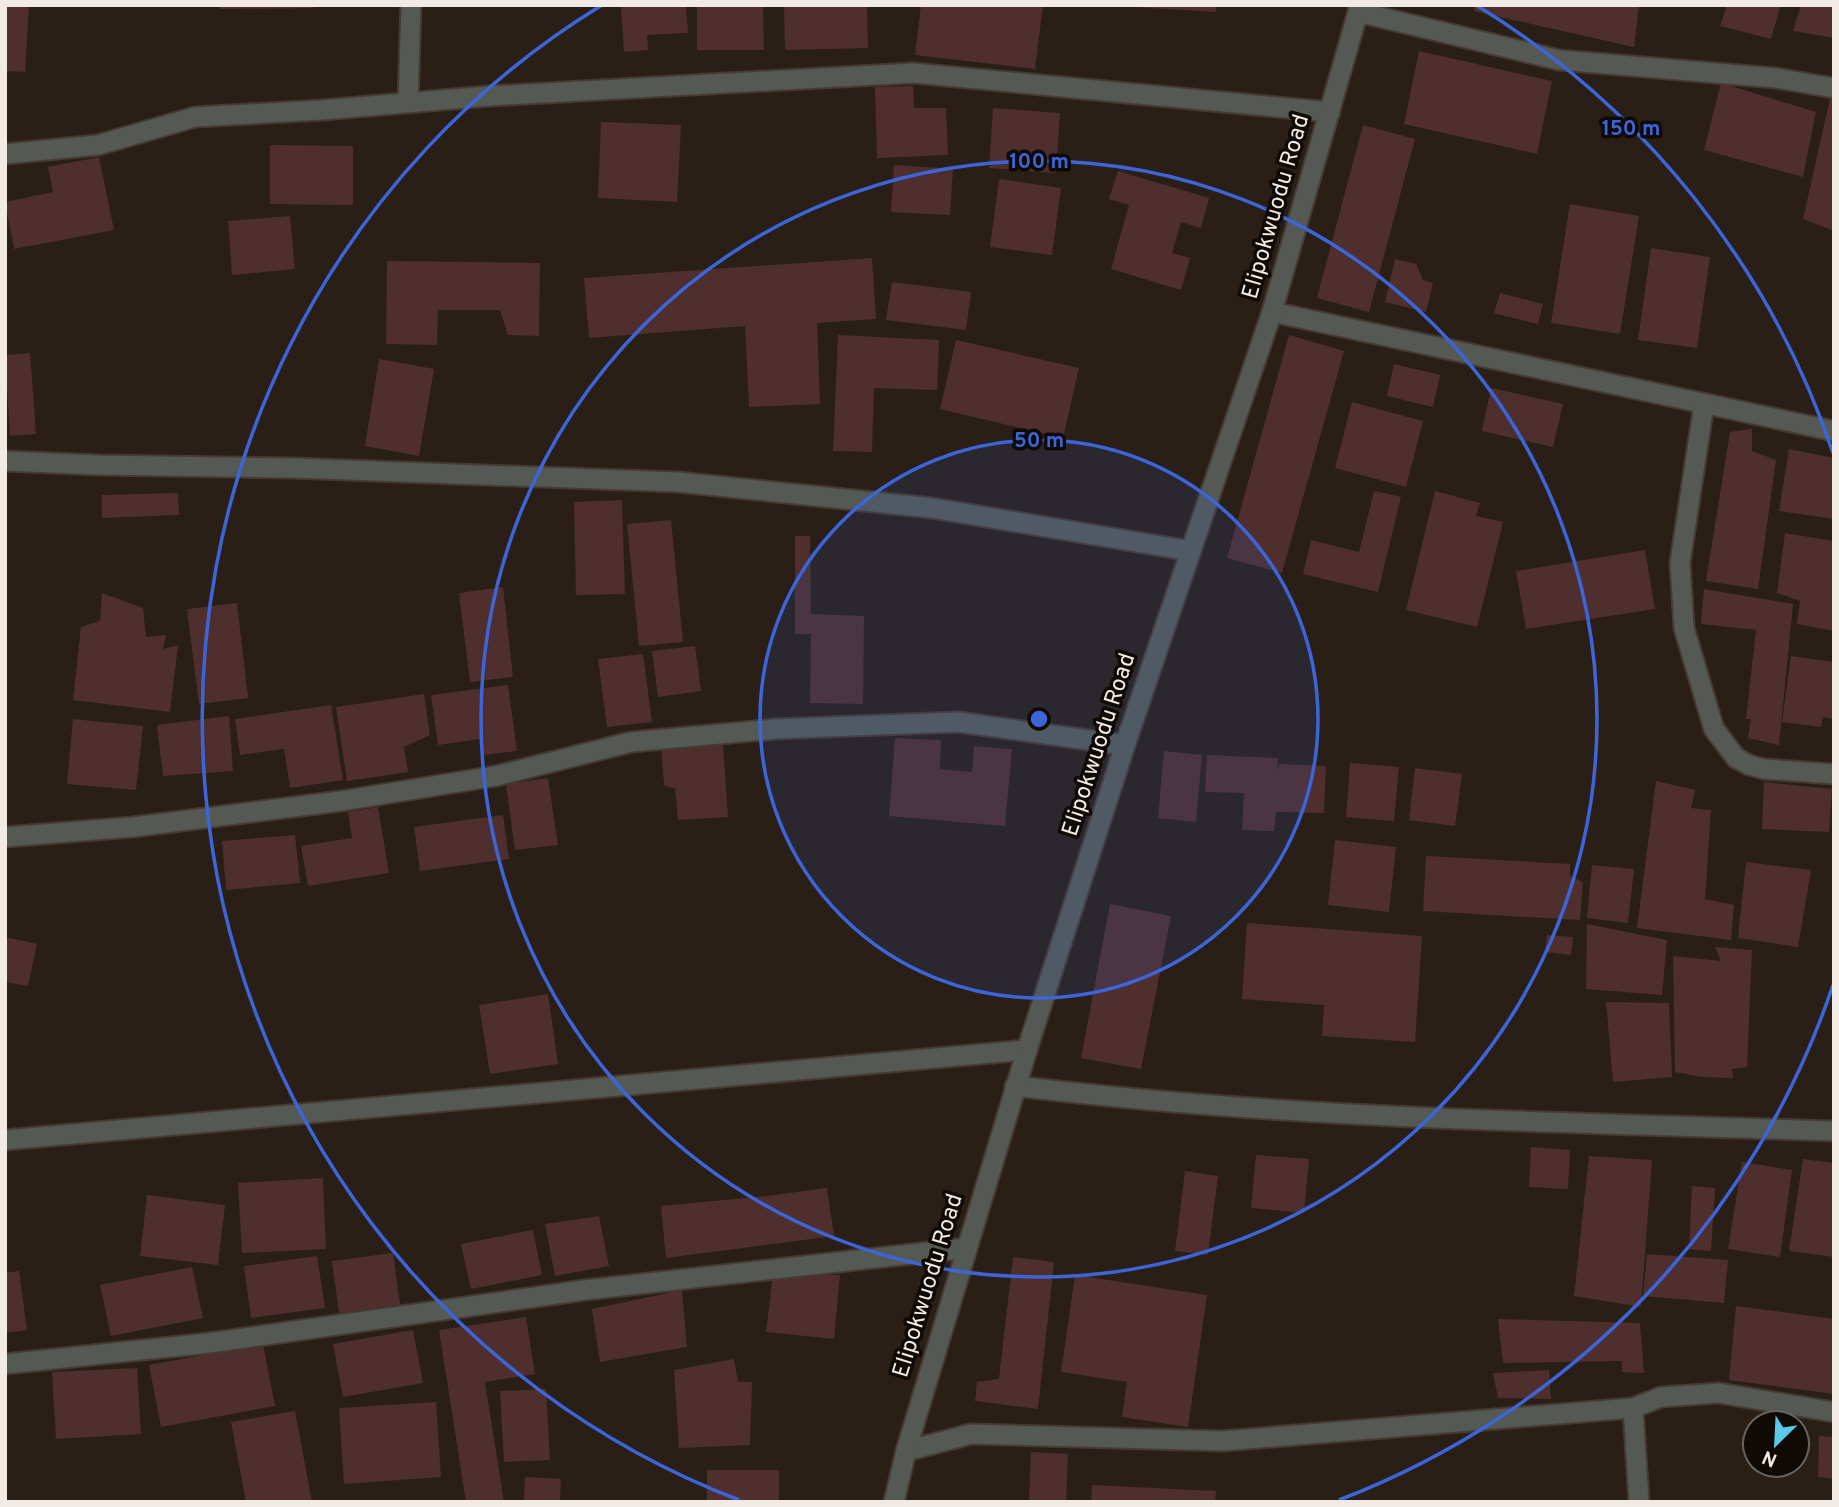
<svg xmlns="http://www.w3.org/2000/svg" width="1839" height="1507" viewBox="0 0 1839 1507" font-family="Overpass,sans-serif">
<rect width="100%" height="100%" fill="#2a1f16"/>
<g fill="#4e2f2e">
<polygon points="5,5 29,5 25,72 5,71"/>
<polygon points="220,5 313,5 313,8 220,9"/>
<polygon points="621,5 686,5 688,33 647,35 648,50 624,52"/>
<polygon points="697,5 763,5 764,50 697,50"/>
<polygon points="784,5 867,5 868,48 785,50"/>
<polygon points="921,5 1043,5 1035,69 915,55"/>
<polygon points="1135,5 1216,5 1216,12 1135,7"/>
<polygon points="1475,5 1639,5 1634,47 1474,11"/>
<polygon points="1727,5 1781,5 1771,39 1720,26"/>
<polygon points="1801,5 1834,5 1834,38 1793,31"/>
<polygon points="1419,51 1552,81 1537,154 1404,124"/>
<polygon points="1721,83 1816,112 1803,177 1704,150"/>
<polygon points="913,86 914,108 946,108 948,155 877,158 875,87"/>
<polygon points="1831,94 1834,95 1834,231 1803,219"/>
<polygon points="993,108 1060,113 1056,173 989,168"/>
<polygon points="601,122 681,125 677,202 598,198"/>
<polygon points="1363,125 1415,139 1369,312 1317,298"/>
<polygon points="270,145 353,146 353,205 270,204"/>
<polygon points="99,157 114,230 14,249 5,202 53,192 48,167"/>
<polygon points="894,165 953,169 950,215 891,212"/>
<polygon points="1118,171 1209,198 1201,228 1181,222 1172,253 1190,258 1181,290 1111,269 1129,205 1109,199"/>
<polygon points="999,179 1061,188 1052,255 990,247"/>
<polygon points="1570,204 1639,216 1620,334 1551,323"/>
<polygon points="290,216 295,269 232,275 228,221"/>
<polygon points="1651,248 1710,257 1697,348 1638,340"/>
<polygon points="872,258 876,319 817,323 820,404 749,407 745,326 589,338 584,278"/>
<polygon points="1395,259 1416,264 1423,280 1433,283 1426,312 1385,302"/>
<polygon points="387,261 540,263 539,336 508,335 500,310 438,310 437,345 386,344"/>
<polygon points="892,282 971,292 966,330 886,320"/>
<polygon points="1500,293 1543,304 1538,324 1494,313"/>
<polygon points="838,335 939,340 937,390 874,388 872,452 833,451"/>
<polygon points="1289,335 1344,351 1282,573 1227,558"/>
<polygon points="956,340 1079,368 1063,438 940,409"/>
<polygon points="30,353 36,434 10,436 5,355"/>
<polygon points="379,359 434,369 419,456 365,446"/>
<polygon points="1394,364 1440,375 1433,407 1387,396"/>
<polygon points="1491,388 1563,404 1553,447 1482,431"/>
<polygon points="1352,402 1423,421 1406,487 1335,468"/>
<polygon points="1752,429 1752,451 1776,460 1758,589 1706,581 1730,432"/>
<polygon points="1789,449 1834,458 1834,519 1779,511"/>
<polygon points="1374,491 1401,497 1378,592 1303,574 1311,540 1359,552"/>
<polygon points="1435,491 1480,503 1476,516 1503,522 1477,627 1406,610"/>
<polygon points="178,493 179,515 102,518 102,495"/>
<polygon points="622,500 625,594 576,595 574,502"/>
<polygon points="671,520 683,642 639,646 627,524"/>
<polygon points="1785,533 1834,541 1834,631 1797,624 1800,601 1777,593"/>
<polygon points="795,536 810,536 811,614 864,616 863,704 810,703 811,634 795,634"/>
<polygon points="1645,550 1655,609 1526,629 1516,571"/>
<polygon points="503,587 513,677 470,682 459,593"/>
<polygon points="1704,589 1793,604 1779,745 1748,738 1751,719 1746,719 1756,630 1701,624"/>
<polygon points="102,593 143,608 146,637 166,635 163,649 178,645 170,712 73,700 81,627 100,621"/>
<polygon points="237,603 248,698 199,704 187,609"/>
<polygon points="695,646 701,691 658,697 652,651"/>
<polygon points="643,654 652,722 607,727 598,659"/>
<polygon points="1791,656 1834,662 1834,719 1823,717 1821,727 1782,722"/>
<polygon points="508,685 517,751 482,755 480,739 438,745 431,695"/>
<polygon points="424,694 430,735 404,747 408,772 347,781 336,707"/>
<polygon points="331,705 343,780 290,788 284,749 240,755 235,719"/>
<polygon points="229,716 233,771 163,776 157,725"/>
<polygon points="73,719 143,726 136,790 67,784"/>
<polygon points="895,738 941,740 940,769 972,772 974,746 1012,749 1005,826 889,816"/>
<polygon points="723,743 728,817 678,820 675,789 664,785 661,746"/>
<polygon points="1164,751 1202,755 1196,822 1158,818"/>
<polygon points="1207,755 1278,758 1277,772 1279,764 1326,766 1324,813 1276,812 1274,831 1242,830 1244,793 1205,792"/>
<polygon points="1350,763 1399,767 1394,821 1346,817"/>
<polygon points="1415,768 1462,774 1455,826 1409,820"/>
<polygon points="548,778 558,845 515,850 506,784"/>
<polygon points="1656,781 1695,790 1691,808 1711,810 1705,899 1734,905 1731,940 1637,928"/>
<polygon points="1764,782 1832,789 1829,832 1762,829"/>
<polygon points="378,807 389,873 308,886 301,846 352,838 348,812"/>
<polygon points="503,815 509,859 420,871 414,827"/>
<polygon points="295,835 300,883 226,890 222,841"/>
<polygon points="1335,840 1396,847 1389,912 1328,905"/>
<polygon points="1426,856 1570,864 1570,876 1583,882 1580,920 1423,911"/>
<polygon points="1746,862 1811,870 1798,947 1738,938"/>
<polygon points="1592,865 1634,869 1628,923 1587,918"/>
<polygon points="1110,904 1171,916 1141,1069 1081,1058"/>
<polygon points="1247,923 1422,936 1415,1042 1322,1036 1324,1005 1242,999"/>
<polygon points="1587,924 1667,940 1662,995 1586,989"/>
<polygon points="1547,935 1573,937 1571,955 1545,952"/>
<polygon points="5,937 37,944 28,986 5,982"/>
<polygon points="1715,947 1752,950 1747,1067 1732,1069 1733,1078 1703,1077 1675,1072 1673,956 1721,961"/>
<polygon points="548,994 558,1064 490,1074 479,1005"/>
<polygon points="1606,1002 1669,1003 1672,1077 1613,1082"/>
<polygon points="1531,1147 1570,1150 1568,1189 1529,1187"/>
<polygon points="1256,1155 1309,1159 1304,1213 1251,1208"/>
<polygon points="1589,1156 1652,1160 1641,1307 1574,1296"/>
<polygon points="1803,1159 1834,1163 1834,1257 1789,1251"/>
<polygon points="1742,1162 1792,1170 1780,1257 1728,1249"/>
<polygon points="1185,1171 1218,1176 1208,1255 1175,1251"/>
<polygon points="323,1178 326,1249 242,1253 238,1183"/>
<polygon points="1692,1186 1715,1188 1711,1251 1689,1249"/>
<polygon points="827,1188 834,1236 666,1258 661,1206 767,1196"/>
<polygon points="147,1195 225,1205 218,1265 140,1256"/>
<polygon points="599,1216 609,1266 555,1276 545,1224"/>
<polygon points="533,1230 542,1275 471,1289 461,1244"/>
<polygon points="393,1253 400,1305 339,1313 332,1261"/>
<polygon points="1647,1254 1728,1260 1724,1303 1643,1296"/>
<polygon points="317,1256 325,1308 251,1318 244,1266"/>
<polygon points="1013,1257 1054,1262 1038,1409 975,1401 977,1382 999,1379"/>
<polygon points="192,1267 203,1318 111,1336 100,1285"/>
<polygon points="19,1271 27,1330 5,1333 5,1273"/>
<polygon points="773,1274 840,1275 834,1339 766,1332"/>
<polygon points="1075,1275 1207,1295 1188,1427 1122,1417 1127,1382 1061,1372"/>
<polygon points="682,1290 687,1347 600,1362 592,1309"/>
<polygon points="1736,1306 1834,1319 1834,1394 1729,1380"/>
<polygon points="526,1317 535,1374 485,1382 504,1502 466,1502 439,1330"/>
<polygon points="1498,1319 1640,1323 1644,1373 1622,1372 1622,1361 1503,1363"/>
<polygon points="413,1330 423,1383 343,1397 333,1344"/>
<polygon points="263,1344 275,1406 161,1427 149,1365"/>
<polygon points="734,1359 738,1382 752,1382 750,1445 679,1448 674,1370"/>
<polygon points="137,1368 141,1434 56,1439 52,1372"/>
<polygon points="1549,1370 1551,1399 1498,1398 1493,1373"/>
<polygon points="546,1389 550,1460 504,1462 500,1391"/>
<polygon points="436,1402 441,1477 344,1484 339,1408"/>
<polygon points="295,1411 312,1502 246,1502 231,1422"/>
<polygon points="1819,1436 1834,1437 1834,1479 1818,1477"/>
<polygon points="1031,1452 1068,1454 1066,1502 1029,1502"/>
<rect x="707" y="1470" width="72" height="32"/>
<polygon points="525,1477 561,1479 560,1502 524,1502"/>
<polygon points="1092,1485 1216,1491 1215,1502 1091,1502"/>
</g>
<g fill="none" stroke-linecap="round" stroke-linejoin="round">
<g stroke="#463b33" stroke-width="23">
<g id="minor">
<polyline points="1358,12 1559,60 1776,78 1834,88"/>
<polyline points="408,103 411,5"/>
<polyline points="5,154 98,145 195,117 322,110 489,96 913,73 1330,112"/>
<polyline points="1272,312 1834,431"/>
<polyline points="1704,404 1680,563 1684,628 1714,729 1736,758 1749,765 1764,769 1834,774"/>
<polyline points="5,461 99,465 293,468 678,482 932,508 1191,551"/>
<polyline points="5,837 133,827 341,801 496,776 631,742 775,729 958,722 1125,745"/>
<path d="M1015,1086C1287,1119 1561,1122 1834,1131"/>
<polyline points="5,1140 1027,1050"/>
<polyline points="5,1364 209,1343 585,1290 966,1248"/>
<polyline points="1633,1408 1639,1502"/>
<polyline points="906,1451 971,1434 1222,1441 1633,1408 1661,1397 1719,1393 1834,1412"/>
</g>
</g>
<g stroke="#463b33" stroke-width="23">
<polyline id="tertiary" points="894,1502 906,1451 1027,1050 1125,745 1272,312 1360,5"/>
</g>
<use href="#minor" stroke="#545954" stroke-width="19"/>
<use href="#tertiary" stroke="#545954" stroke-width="19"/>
</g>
<circle cx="1039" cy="719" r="279" fill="#3d65da" fill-opacity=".12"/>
<g fill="none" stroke="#3d65da" stroke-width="3.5">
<circle cx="1039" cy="719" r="279"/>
<circle cx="1039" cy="719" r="558"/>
<path d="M1833 985A837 837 0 0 1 1339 1500M739 1500A837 837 0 0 1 602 5M1476 5A837 837 0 0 1 1833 453"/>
</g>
<g text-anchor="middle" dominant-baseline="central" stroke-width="7" stroke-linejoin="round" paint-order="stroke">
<g font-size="23" fill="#f2eae4" stroke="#0f0a06">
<text transform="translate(1277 207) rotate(-74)">Elipokwuodu Road</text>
<text transform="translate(1100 745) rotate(-72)">Elipokwuodu Road</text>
<text transform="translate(929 1286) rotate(-73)">Elipokwuodu Road</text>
</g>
</g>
<circle cx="1039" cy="719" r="10" fill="#3d65da" stroke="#0f0a06" stroke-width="3.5"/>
<g font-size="21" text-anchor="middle" font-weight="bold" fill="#3d65da" stroke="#0f0a06" stroke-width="7" stroke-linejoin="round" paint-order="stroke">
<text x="1631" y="135">150 m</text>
<text x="1039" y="168">100 m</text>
<text x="1039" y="447">50 m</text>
</g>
<rect width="1839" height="1507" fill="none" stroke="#f2eae4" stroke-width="14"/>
<g transform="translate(1776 1444) rotate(204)"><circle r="33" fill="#0f0a06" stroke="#6a645f" stroke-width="2"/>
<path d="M0-5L12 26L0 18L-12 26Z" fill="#5bc8e7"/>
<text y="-10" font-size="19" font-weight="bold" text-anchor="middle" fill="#f2eae4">N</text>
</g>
</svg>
